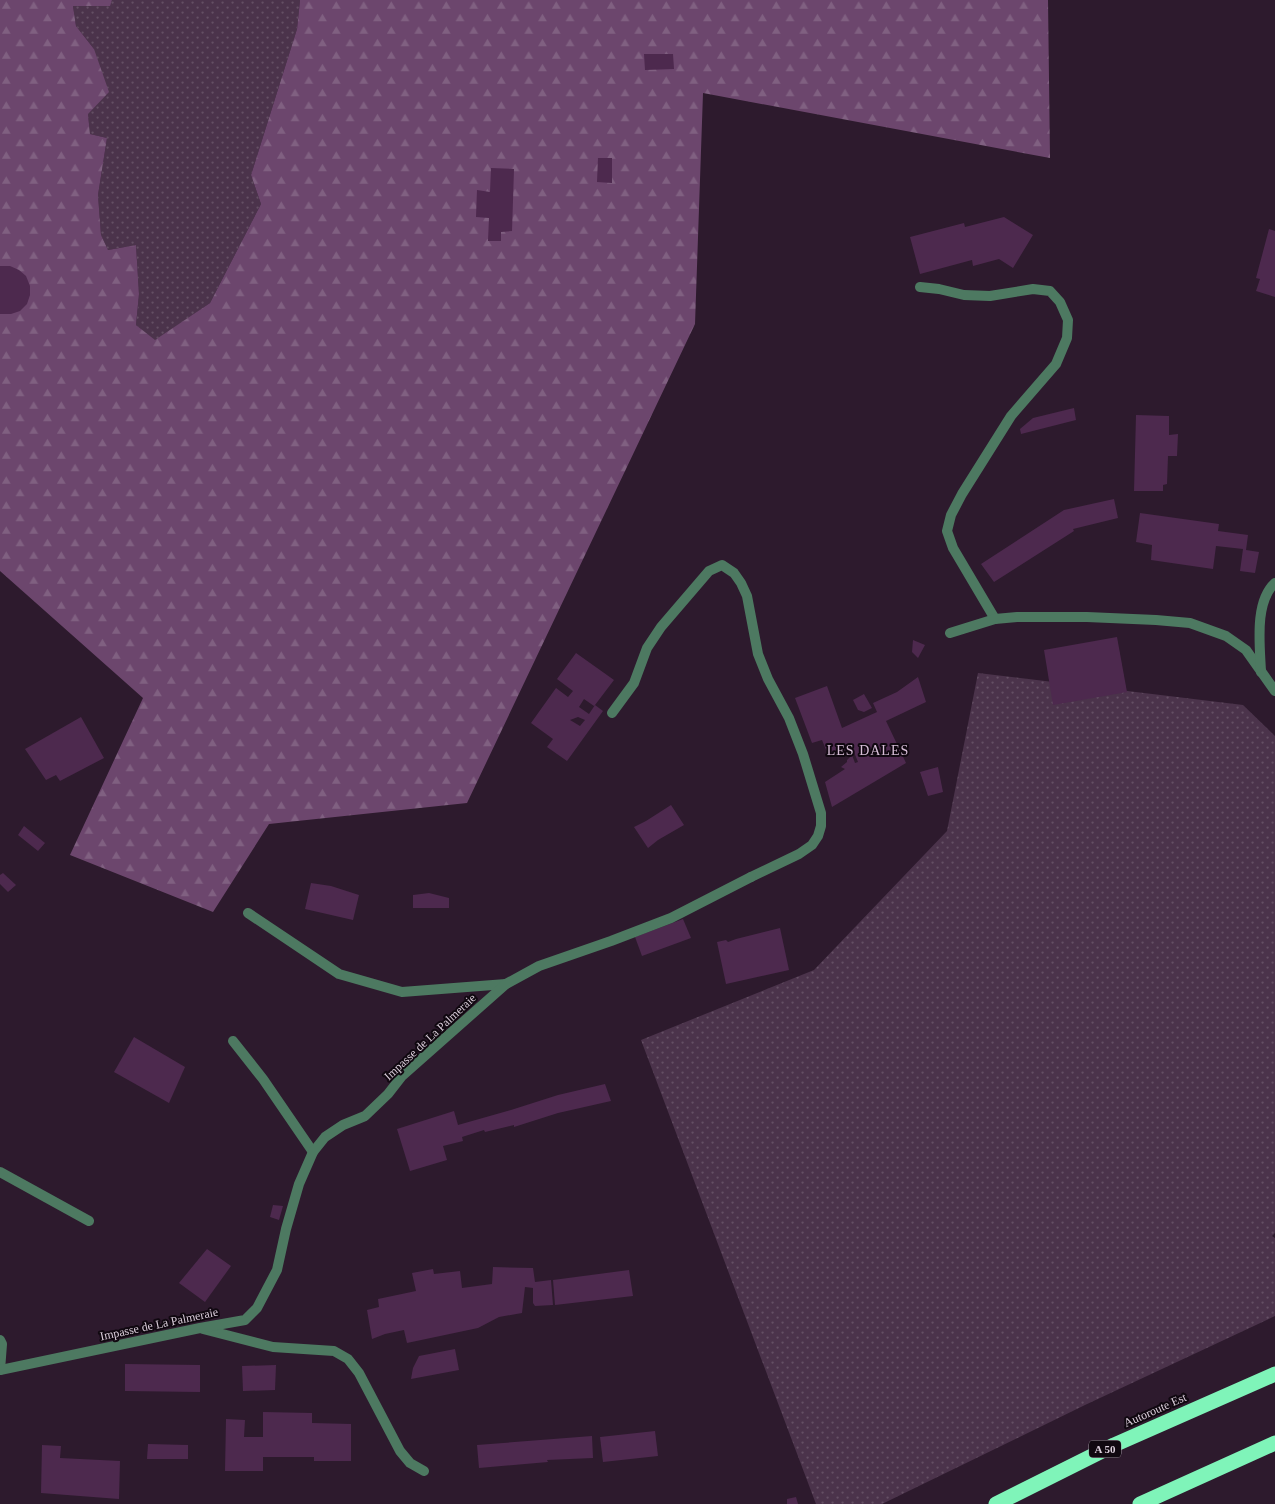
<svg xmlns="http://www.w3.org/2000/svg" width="1275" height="1504" viewBox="0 0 1275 1504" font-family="'Times New Roman',serif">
<defs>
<pattern id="grass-dots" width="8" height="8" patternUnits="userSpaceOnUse" patternTransform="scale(1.25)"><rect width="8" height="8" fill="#4b334b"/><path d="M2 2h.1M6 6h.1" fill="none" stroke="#644f64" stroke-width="1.8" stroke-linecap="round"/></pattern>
<pattern id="forest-firs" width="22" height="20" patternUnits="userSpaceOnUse" patternTransform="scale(1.25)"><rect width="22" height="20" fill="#6c466d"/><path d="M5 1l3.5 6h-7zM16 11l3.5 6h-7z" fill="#806081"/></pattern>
</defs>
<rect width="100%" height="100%" fill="#2d1a2d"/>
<g fill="url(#grass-dots)">
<polygon points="112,0 300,0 297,29 251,175 261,204 210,303 155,341 136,325 139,294 136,245 108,250 101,236 98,195 107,138 90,134 88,114 94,49 76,26 73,6 109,6"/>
<polygon points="978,673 1243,705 1275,736 1275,1233 1272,1236 1275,1238 1275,1316 1085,1405 882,1504 816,1504 641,1040 814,970 947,831"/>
</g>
<polygon fill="url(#forest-firs)" points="0,0 112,0 110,6 73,6 76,26 94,49 109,92 88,114 90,134 107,138 98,195 101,235 108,250 136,245 139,294 136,325 155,340 210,303 261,204 251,175 297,29 300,0 1048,0 1050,158 703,93 695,324 467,803 269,824 213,912 70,855 143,698 0,571"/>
<g fill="#4d294e" fill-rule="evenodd">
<polygon points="644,54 673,54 674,69 645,70"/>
<polygon points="598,158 612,158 612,183 597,182"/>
<polygon points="491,168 514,169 512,231 501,232 501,241 488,241 489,218 476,217 477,190 490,192"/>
<polygon points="1004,217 1033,235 1013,268 999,259 973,266 972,260 920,274 910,237 964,223 965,227"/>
<polygon points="1269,229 1275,231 1275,297 1256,291 1260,279 1256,278"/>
<polygon points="0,266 10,266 19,270 26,276 30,286 30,295 27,304 20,311 11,314 0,314"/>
<polygon points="1074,408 1076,420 1021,434 1020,429 1033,418"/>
<polygon points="1136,415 1169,416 1169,435 1178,434 1177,456 1168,456 1167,484 1163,485 1163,491 1134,491"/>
<polygon points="1114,499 1118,518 1073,529 1074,531 994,582 981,564 1064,510"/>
<polygon points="1140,513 1219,524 1218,531 1248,535 1246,550 1259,552 1255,573 1240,571 1243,549 1216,546 1213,569 1151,560 1152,545 1136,542"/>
<polygon points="1117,637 1127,692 1053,705 1044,650"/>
<polygon points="913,640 925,645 918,658 912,652"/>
<path d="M576,653L614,680L595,705L603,711L567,761L547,747L553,739L531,723L556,688L568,697L573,691L557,679ZM584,699L594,706L595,705L589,714L579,707ZM578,717L585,720L580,726L570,720Z"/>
<polygon points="918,677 926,702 886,721 906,763 832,807 825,782 845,769 841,767 847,762 847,760 852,755 855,763 858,762 852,747 829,757 822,740 812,743 795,698 827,686 842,728 877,712 873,703 897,692"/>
<polygon points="864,694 872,708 864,712 858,710 853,700"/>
<polygon points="81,717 104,758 60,781 56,775 46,780 25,749"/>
<polygon points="938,767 943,792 928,796 920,772"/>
<polygon points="671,805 684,825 658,840 648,848 634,827 646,821"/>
<polygon points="24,826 45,843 38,851 18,835"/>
<polygon points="3,873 16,885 8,892 0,884 0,875"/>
<polygon points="311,883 331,886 359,895 353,920 305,909"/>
<polygon points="429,893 449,898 449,908 413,908 413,895"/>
<polygon points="683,919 691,938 642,956 635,937"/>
<polygon points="780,928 789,970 726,984 717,942 726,940 728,942 736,939"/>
<polygon points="134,1037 185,1067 169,1103 114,1072"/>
<polygon points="605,1084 611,1101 558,1113 514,1127 514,1125 485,1132 484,1130 462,1137 463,1141 443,1146 447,1160 410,1171 397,1129 454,1111 458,1125 511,1110 558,1095"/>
<polygon points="273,1205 283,1206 279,1220 270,1217"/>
<polygon points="207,1249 231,1266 205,1302 179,1283"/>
<polygon points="493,1267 533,1268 535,1282 551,1280 553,1305 535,1306 533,1303 533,1288 525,1287 522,1313 499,1317 478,1328 407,1343 404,1330 385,1334 372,1339 367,1310 379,1307 378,1299 416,1291 412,1273 433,1269 434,1274 460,1271 462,1288 492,1284"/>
<polygon points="629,1270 633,1296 555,1305 553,1280"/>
<polygon points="455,1349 459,1370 411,1379 413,1368 419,1356"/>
<polygon points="125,1364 200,1365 200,1392 125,1391"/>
<polygon points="276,1365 275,1390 243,1391 242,1366"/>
<polygon points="263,1412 312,1413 312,1423 351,1424 351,1461 314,1461 314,1457 263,1457 263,1471 225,1471 226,1419 245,1420 244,1437 263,1437"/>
<polygon points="655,1431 658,1456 603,1462 600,1437"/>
<polygon points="592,1436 593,1458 547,1460 548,1462 479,1468 477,1445"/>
<polygon points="148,1444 188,1445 188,1459 147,1459"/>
<polygon points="42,1445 61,1446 60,1458 120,1461 119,1499 41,1493"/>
<polygon points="796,1497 798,1504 787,1504 787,1499"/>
</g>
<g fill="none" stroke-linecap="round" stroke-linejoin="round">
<g stroke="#4d7961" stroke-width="10">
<polyline points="920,287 939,289 964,295 990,296 1033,289 1050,291 1060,302 1068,320 1067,338 1056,364 1011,416 962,494 951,515 947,531 953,548 995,619"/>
<polyline points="612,713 634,683 647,648 661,627 709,571 722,565 734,573 741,583 747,596 758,654 768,679 789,718 803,754 821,813 821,826 818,836 812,845 799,854 751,877"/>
<polyline points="248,913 339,974 402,992 506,984"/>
<polyline points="233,1041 263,1079 313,1152"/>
<polyline points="0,1172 89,1221"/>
<polyline points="0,1340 2,1344 0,1370"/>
</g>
<g stroke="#4d7961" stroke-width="10">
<polyline points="950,633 995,619 1017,617 1087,617 1156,620 1190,623 1226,636 1246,650 1275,691"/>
<path d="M1261,672C1260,646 1254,602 1275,583"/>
<polyline points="203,1329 273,1347 334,1351 348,1359 359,1373 400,1451 410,1463 424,1471"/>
<polyline points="0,1370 200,1328 245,1320 257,1308 277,1270 286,1229 299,1184 313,1152 325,1137 343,1125 365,1116 388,1094 402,1076 506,984 539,966 611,941 671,918 751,877"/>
</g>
<g stroke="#7ff4b9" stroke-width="15">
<polyline points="996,1504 1114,1445 1275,1374"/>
<polyline points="1140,1504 1275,1443"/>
</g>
</g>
<g text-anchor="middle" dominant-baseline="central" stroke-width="4" stroke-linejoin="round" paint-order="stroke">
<rect fill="#100810" stroke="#9e939e" stroke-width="1" x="1089" y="1440.5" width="32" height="17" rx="4"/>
<g font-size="11" font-weight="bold" fill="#dbcedb">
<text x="1105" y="1449">A 50</text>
</g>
<g font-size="12" fill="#dbcedb" stroke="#100810">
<text transform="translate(430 1037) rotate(-43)">Impasse de La Palmeraie</text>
<text transform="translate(159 1324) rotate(-12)">Impasse de La Palmeraie</text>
<text transform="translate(1155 1410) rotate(-24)">Autoroute Est</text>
</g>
<g font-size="14" letter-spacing="1" fill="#d7bed7" stroke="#100810">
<text x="868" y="750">LES DALES</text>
</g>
</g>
</svg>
